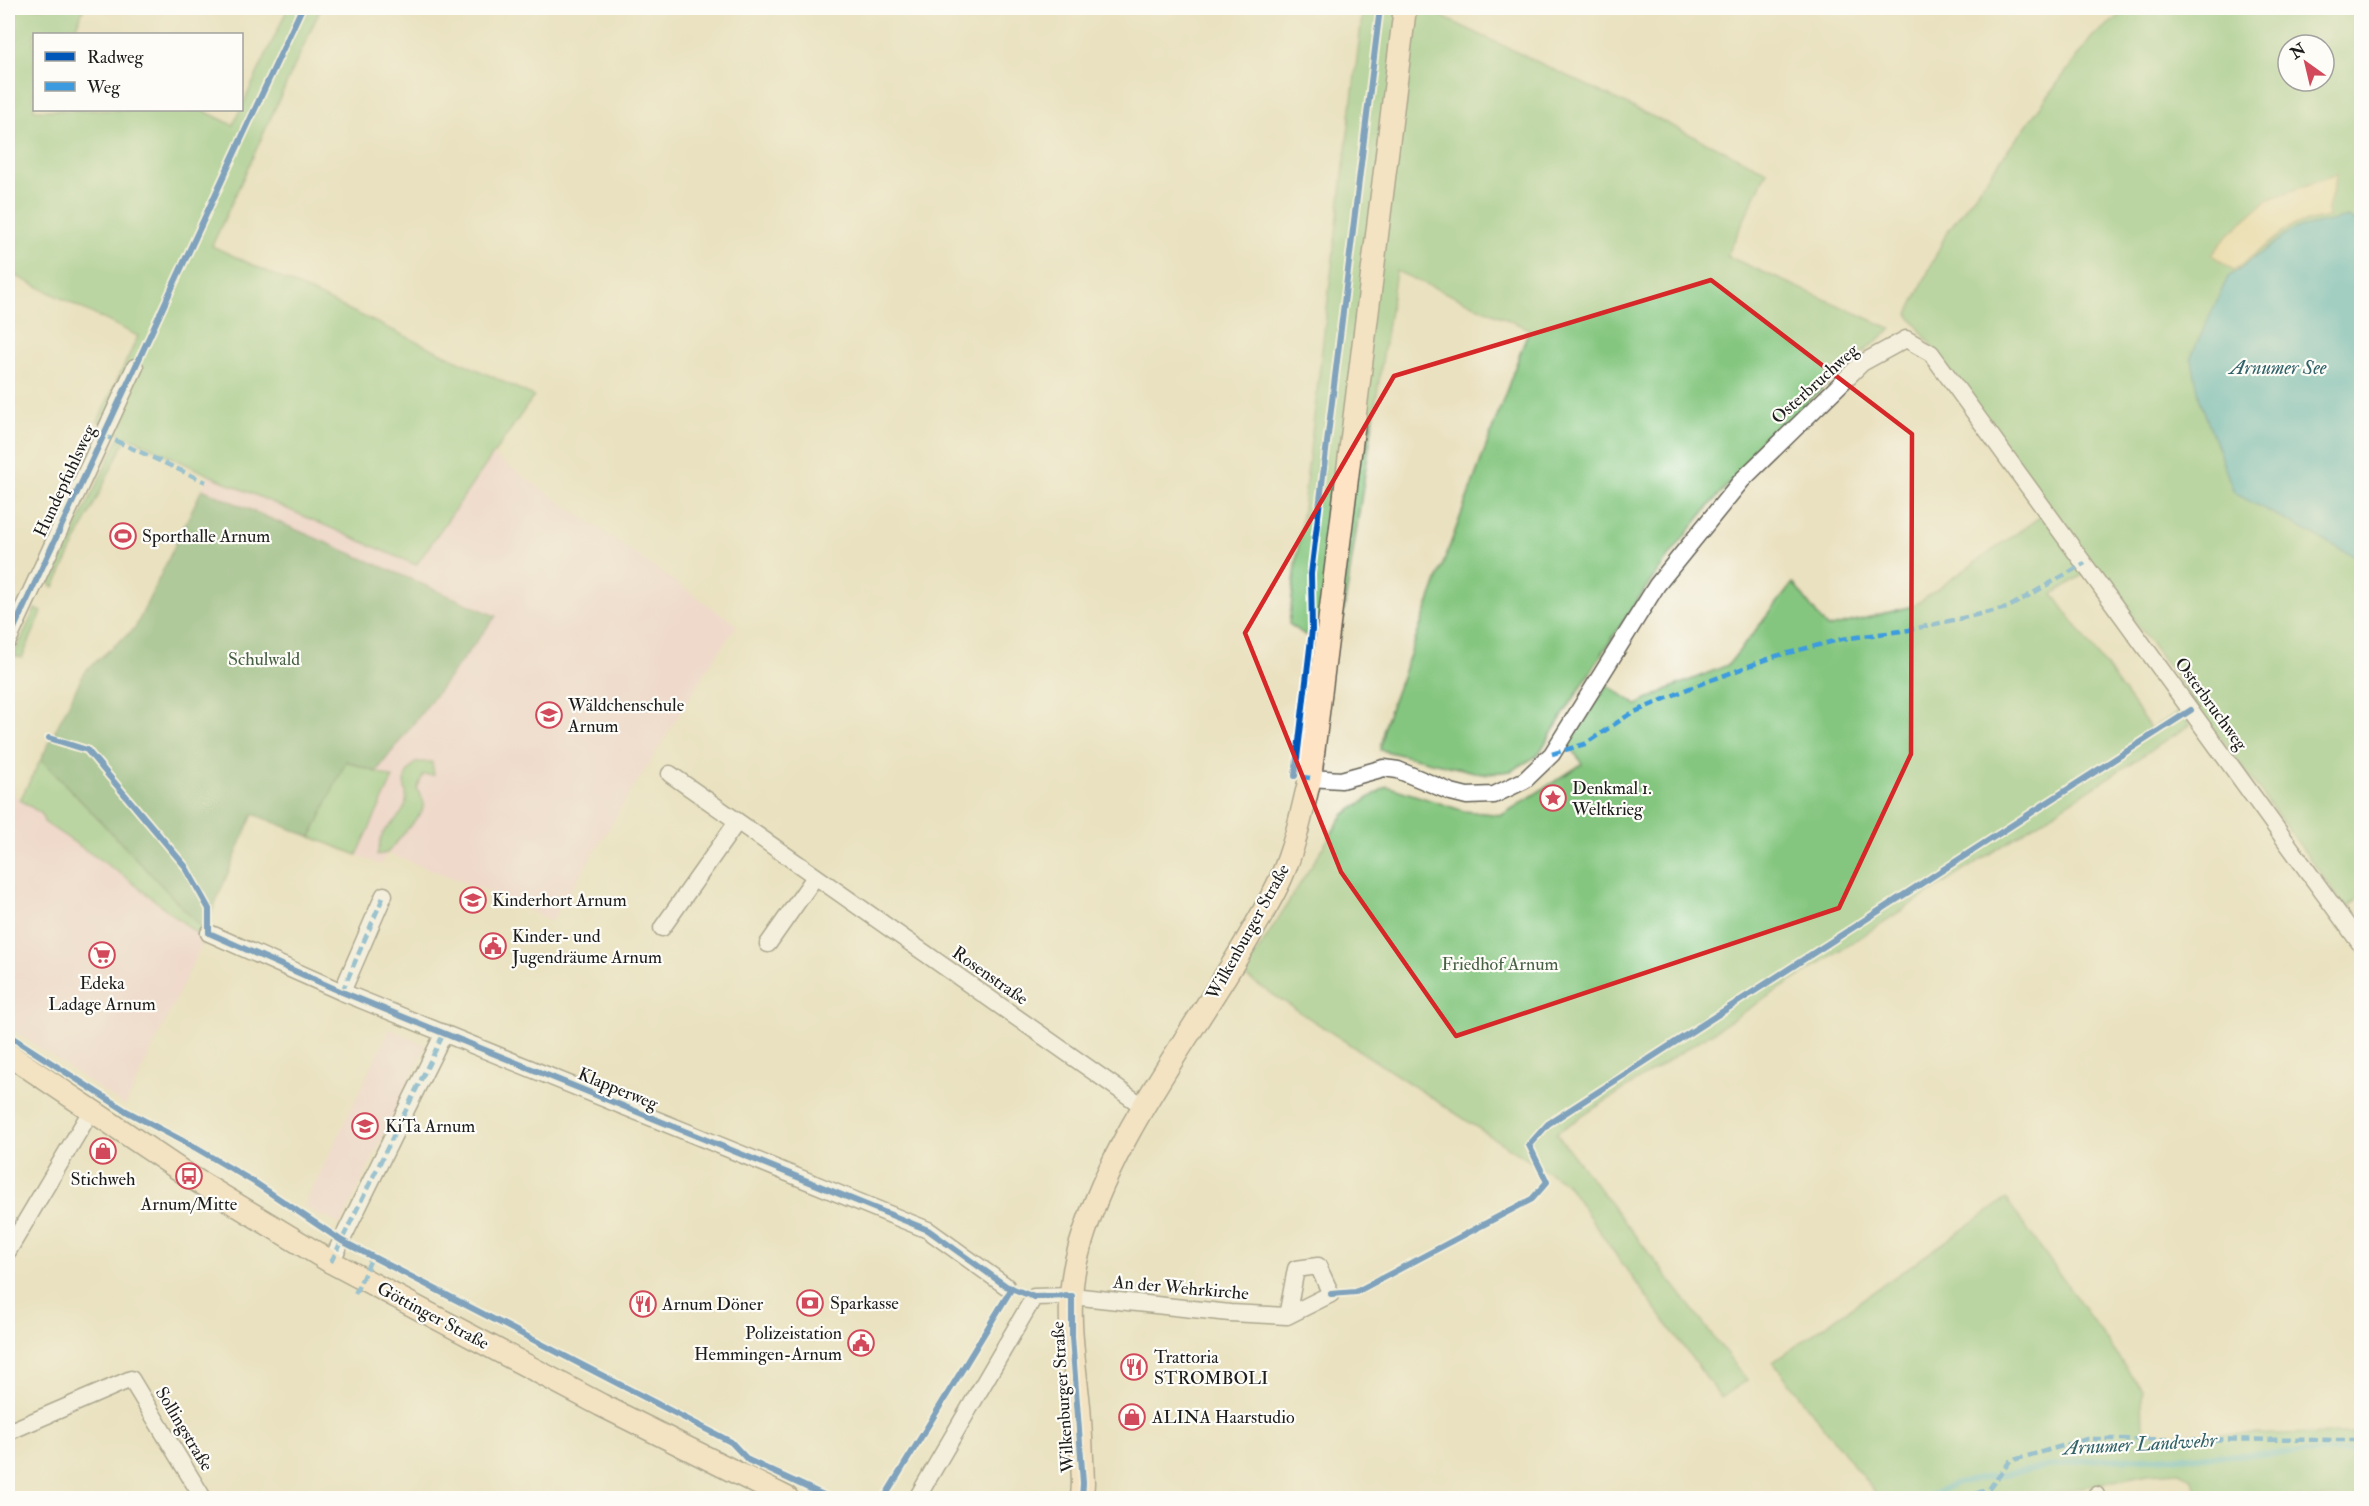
<svg xmlns="http://www.w3.org/2000/svg" width="2369" height="1506" viewBox="0 0 2369 1506" font-family="'IM FELL Double Pica',serif">
<rect width="100%" height="100%" fill="#fdfcf7"/>
<filter id="ink" filterUnits="userSpaceOnUse"><feTurbulence type="fractalNoise" baseFrequency=".0167" numOctaves="2"/><feDisplacementMap in="SourceGraphic" scale="12" xChannelSelector="R" yChannelSelector="G"/><feConvolveMatrix kernelMatrix="1 2 1 2 8 2 1 2 1" color-interpolation-filters="sRGB"/></filter>
<filter id="wash" filterUnits="userSpaceOnUse"><feTurbulence type="fractalNoise" baseFrequency=".008" numOctaves="4" result="noise"/><feDisplacementMap in="SourceGraphic" scale="24" xChannelSelector="R" yChannelSelector="G"/><feGaussianBlur stdDeviation="1.35" result="paint"/><feColorMatrix in="noise" values="0 0 0 0 0 0 0 0 0 0 0 0 0 0 0 0 0 1.4 0 .05"/><feComposite in="paint" operator="in"/></filter>
<g filter="url(#wash)">
<rect width="100%" height="100%" fill="#eae1c0"/>
<g fill="#f6cfd9">
<polygon points="493,455 737,625 707,669 551,922 515,902 387,853 381,865 311,837 346,761 496,616 202,489 209,475 416,564"/>
<polygon points="8,791 42,814 44,823 124,876 196,933 202,944 125,1106 8,1027"/>
<polygon points="390,1028 426,1046 341,1225 304,1207"/>
</g>
<g fill="#84c67f" stroke="#50714e" stroke-width="1.5" fill-rule="evenodd">
<polygon points="8,8 84,8 73,34 34,34 34,110 202,110 233,125 288,8 321,8 212,246 534,396 416,565 209,475 127,436 54,587 49,584 121,434 98,421 138,336 8,272"/>
<path d="M1363,8H1424L1767,171L1727,256L1892,329C1805,397 1715,491 1651,581C1611,637 1575,697 1537,756L1511,771L1483,774L1380,750L1385,723L1529,329L1396,271L1340,636L1305,635L1289,624Z"/>
<path d="M2130,8H2361V226L2348,217L2234,492L2361,560V897L2346,908L2095,567L2053,594L2151,729L2180,711L2190,725L1556,1133L1747,1380L1721,1398L1618,1258L1567,1184L1498,1141L1243,975L1343,815L1387,786L1464,811L1502,815L1582,764L1569,744L1607,685L1637,705L1668,689L1728,665L1793,583L1827,628L1913,606L2051,509L1908,314L1947,232L2092,37ZM2288,45H2324V81H2288Z"/>
<polygon points="35,609 42,612 22,658 14,655"/>
<polygon points="41,759 204,930 202,944 196,933 124,876 44,822 42,814 20,800"/>
<polygon points="346,761 393,778 357,855 311,837"/>
<path d="M416,762H432L434,775H423L417,789L424,802L422,812L387,853L377,855C379,849 380,838 384,832C391,822 400,819 405,806C412,787 393,786 416,762Z"/>
<polygon points="2006,1199 2142,1390 2143,1435 2361,1433 2361,1498 2201,1498 2192,1479 2179,1472 2148,1474 2029,1498 1864,1498 1876,1494 1773,1362"/>
</g>
<polygon fill="#6bab6e" stroke="#446445" stroke-width="1.5" points="202,489 496,616 376,772 346,761 311,837 253,814 204,930 41,759 85,671 135,628"/>
<polygon fill="#eeda9e" stroke="#857b5d" stroke-width="1.5" points="2337,174 2328,209 2328,217 2293,225 2234,270 2212,255 2229,234 2267,200"/>
<polygon fill="#48b5c4" stroke="#326870" stroke-width="1.5" points="2348,217 2362,226 2361,560 2234,493 2200,400 2191,356 2228,277 2294,229"/>
<g fill="none" stroke-linecap="round" stroke-linejoin="round">
<polyline stroke="#48b5c4" stroke-width="6" points="1925,1498 1956,1483 2084,1460 2362,1451"/>
</g>
</g>
<g filter="url(#ink)">
<g fill="none" stroke-linecap="round" stroke-linejoin="round">
<g stroke="#646155" stroke-width="19">
<g id="street">
<polyline points="8,641 135,367"/>
<polyline points="670,774 1144,1107"/>
<polyline points="1310,778 1341,780 1384,768 1398,770 1451,792 1467,796 1494,795 1525,780 1552,754 1657,585 1742,480 1862,363 1906,339 1931,353 2362,946"/>
<polyline points="662,928 737,822"/>
<polyline points="209,933 342,992 928,1230 1006,1286"/>
<polyline points="768,944 815,877"/>
<polyline points="342,992 384,895"/>
<polyline points="8,1251 91,1111"/>
<polyline points="331,1262 444,1033"/>
<polyline points="8,1432 131,1379 203,1498"/>
<polyline points="2096,1495 2097,1498"/>
<polyline points="917,1498 1034,1297 1072,1296 1230,1313 1287,1316 1331,1294 1318,1266 1296,1269 1287,1316"/>
</g>
</g>
<g stroke="#646155" stroke-width="25">
<g id="secondary">
<polyline points="8,1054 189,1176 331,1262 601,1405 787,1498"/>
<path d="M1082,1498L1083,1483C1082,1457 1081,1431 1079,1406C1074,1359 1065,1307 1076,1261C1106,1143 1186,1045 1246,942C1258,921 1271,900 1281,878C1295,846 1302,812 1310,778L1405,8"/>
</g>
</g>
<use href="#street" stroke="#fff" stroke-width="16"/>
<use href="#secondary" stroke="#fee4c5" stroke-width="22"/>
<g stroke="#3c9bdf" stroke-width="4.5" stroke-dasharray="9 4.5" stroke-linecap="butt">
<polyline points="103,435 206,482"/>
<polyline points="1552,754 1585,744 1630,714 1690,688 1776,656 1842,639 1909,630 2007,608 2085,563"/>
<polyline points="1295,770 1295,776 1310,778"/>
<polyline points="342,992 384,895"/>
<polyline points="331,1262 444,1033"/>
<polyline points="355,1294 372,1257"/>
<polyline points="1963,1498 1989,1489 2010,1461 2087,1439 2362,1440"/>
</g>
<g stroke="#fdfcf7" stroke-width="10">
<g id="cycleway">
<polyline points="8,641 302,8"/>
<polyline points="49,738 87,750 185,866 209,909 209,933 342,992 928,1230 1006,1286 1034,1297 1072,1296 1072,1337 1083,1483 1082,1498"/>
<polyline points="1295,776 1312,630 1311,574 1380,8"/>
<polyline points="8,1035 126,1111 194,1147 254,1182 342,1241 731,1442 748,1460 830,1498"/>
<polyline points="1331,1294 1356,1292 1532,1199 1547,1182 1529,1145 1548,1124 2191,710"/>
<polyline points="884,1498 1012,1288"/>
</g>
</g>
<use href="#cycleway" stroke="#0057b8" stroke-width="6"/>
</g>
</g>
<path d="M0 0H2369V1506H0ZM1711,280L1912,434L1911,754L1839,908L1456,1036L1341,872L1245,633L1394,376Z" fill="#eae1c0" fill-opacity=".55" fill-rule="evenodd"/>
<path fill="none" stroke="#d62828" stroke-width="4.5" stroke-linejoin="round" d="M1711,280L1912,434L1911,754L1839,908L1456,1036L1341,872L1245,633L1394,376Z"/>
<defs>
<g id="stadium-ring" transform="scale(1.35)"><circle r="9.5" fill="#fdfcf7" stroke="#d1495b" stroke-width="1.5"/><path d="M0-5a6.5 5 0 1 0 0 10a6.5 5 0 1 0 0-10ZM-3.5-1.8h7v3.6h-7Z" fill="#d1495b"/></g>
<g id="school-ring" transform="scale(1.35)"><circle r="9.5" fill="#fdfcf7" stroke="#d1495b" stroke-width="1.5"/><path d="M0-5L7-2L0 1L-7-2ZM-4 1L0 2.5L4 1V4Q0 6-4 4Z" fill="#d1495b"/></g>
<g id="sight-ring" transform="scale(1.35)"><circle r="9.5" fill="#fdfcf7" stroke="#d1495b" stroke-width="1.5"/><path d="M0-6L1.8-2.2L6-1.7L2.9 1.2L3.7 5.4L0 3.3L-3.7 5.4L-2.9 1.2L-6-1.7L-1.8-2.2Z" fill="#d1495b"/></g>
<g id="civic-ring" transform="scale(1.35)"><circle r="9.5" fill="#fdfcf7" stroke="#d1495b" stroke-width="1.5"/><path d="M-.6-6.5H3V-4.5H.6V-3L4-1V1h2V6H-6V1h2V-1L-.6-3ZM-1.2 2.5V6h2.4V2.5Z" fill="#d1495b"/></g>
<g id="supermarket-ring" transform="scale(1.35)"><circle r="9.5" fill="#fdfcf7" stroke="#d1495b" stroke-width="1.5"/><path d="M-6-5.5h2.5l.6 2H6L4.5 2H-2.5L-4.4-4H-6ZM-1.5 3.2a1.3 1.3 0 1 0 .1 0ZM3 3.2a1.3 1.3 0 1 0 .1 0Z" fill="#d1495b"/></g>
<g id="shop-ring" transform="scale(1.35)"><circle r="9.5" fill="#fdfcf7" stroke="#d1495b" stroke-width="1.5"/><path d="M-5-2.5h2.3a2.7 3.5 0 0 1 5.4 0H5L5.5 6h-11ZM-1.5-2.5h3a1.5 2.3 0 0 0-3 0Z" fill="#d1495b"/></g>
<g id="bus-ring" transform="scale(1.35)"><circle r="9.5" fill="#fdfcf7" stroke="#d1495b" stroke-width="1.5"/><path d="M-5-6H5V4H4V6H2V4H-2V6H-4V4H-5ZM-3.5-4V0h7V-4ZM-3.5 1.2v1.5H-2V1.2ZM2 1.2v1.5H3.5V1.2Z" fill="#d1495b"/></g>
<g id="bank-ring" transform="scale(1.35)"><circle r="9.5" fill="#fdfcf7" stroke="#d1495b" stroke-width="1.5"/><path d="M-6-4H6V4H-6ZM0-2.3a2.3 2.3 0 1 0 0 4.6a2.3 2.3 0 1 0 0-4.6Z" fill="#d1495b"/></g>
<g id="restaurant-ring" transform="scale(1.35)"><circle r="9.5" fill="#fdfcf7" stroke="#d1495b" stroke-width="1.5"/><path d="M-5-6h1v4h1v-4h1v4h1v-4h1v5L-1.5 .5V6h-2V.5L-5-1ZM5-6V6H3V1.5H1.5Q1.5-4 5-6Z" fill="#d1495b"/></g>
</defs>
<g fill-rule="evenodd">
<use href="#stadium-ring" x="123" y="536"/>
<use href="#school-ring" x="549" y="715"/>
<use href="#sight-ring" x="1553" y="798"/>
<use href="#school-ring" x="473" y="900"/>
<use href="#civic-ring" x="493" y="946"/>
<use href="#supermarket-ring" x="102" y="955"/>
<use href="#school-ring" x="365" y="1126"/>
<use href="#shop-ring" x="103" y="1151"/>
<use href="#bus-ring" x="189" y="1176"/>
<use href="#bank-ring" x="810" y="1303"/>
<use href="#restaurant-ring" x="643" y="1304"/>
<use href="#civic-ring" x="861" y="1343"/>
<use href="#restaurant-ring" x="1134" y="1367"/>
<use href="#shop-ring" x="1132" y="1417"/>
</g>
<g text-anchor="middle" dominant-baseline="central" stroke-width="4.5" stroke-linejoin="round" paint-order="stroke">
<g font-size="18" fill="#1c1c1c" stroke="#fdfcf7">
<text transform="translate(1815 384) rotate(-42)">Osterbruchweg</text>
<text transform="translate(65 481) rotate(-65)">Hundepfuhlsweg</text>
<text transform="translate(2211 704) rotate(54)">Osterbruchweg</text>
<text transform="translate(1248 932) rotate(-61)">Wilkenburger Straße</text>
<text transform="translate(990 976) rotate(35)">Rosenstraße</text>
<text transform="translate(618 1089) rotate(22)">Klapperweg</text>
<text transform="translate(1181 1288) rotate(5)">An der Wehrkirche</text>
<text transform="translate(433 1316) rotate(28)">Göttinger Straße</text>
<text transform="translate(1063 1397) rotate(-94)">Wilkenburger Straße</text>
<text transform="translate(184 1429) rotate(59)">Sollingstraße</text>
</g>
<g font-size="18" fill="#1c1c1c" stroke="#fdfcf7" text-anchor="start">
<text x="142" y="536">Sporthalle Arnum</text>
<text x="568" y="705">Wäldchenschule<tspan x="568" dy="21">Arnum</tspan></text>
<text x="1572" y="788">Denkmal 1.<tspan x="1572" dy="21">Weltkrieg</tspan></text>
<text x="492" y="900">Kinderhort Arnum</text>
<text x="512" y="936">Kinder- und<tspan x="512" dy="21">Jugendräume Arnum</tspan></text>
<text x="102" y="983" text-anchor="middle">Edeka<tspan x="102" dy="21">Ladage Arnum</tspan></text>
<text x="385" y="1126">KiTa Arnum</text>
<text x="103" y="1179" text-anchor="middle">Stichweh</text>
<text x="189" y="1204" text-anchor="middle">Arnum/Mitte</text>
<text x="830" y="1303">Sparkasse</text>
<text x="662" y="1304">Arnum Döner</text>
<text x="842" y="1333" text-anchor="end">Polizeistation<tspan x="842" dy="21">Hemmingen-Arnum</tspan></text>
<text x="1154" y="1357">Trattoria<tspan x="1154" dy="21">STROMBOLI</tspan></text>
<text x="1152" y="1417">ALINA Haarstudio</text>
</g>
<g font-size="18" fill="#466044" stroke="#fdfcf7">
<text x="264" y="659">Schulwald</text>
<text x="1500" y="964">Friedhof Arnum</text>
</g>
<g font-size="20" font-style="italic" fill="#306168" stroke="#fdfcf7">
<text x="2278" y="367">Arnumer See</text>
<text transform="translate(2140 1444) rotate(-3)">Arnumer Landwehr</text>
</g>
</g>
<rect width="2369" height="1506" fill="none" stroke="#fdfcf7" stroke-width="30"/>
<rect x="33" y="33" width="210" height="78" fill="#fdfcf7" stroke="#a3a29f" stroke-width="1.5"/>
<rect x="45" y="52" width="30" height="9" fill="#0057b8" stroke="#a3a29f" stroke-width="1.5"/>
<text x="87" y="63" font-size="18" fill="#1c1c1c">Radweg</text>
<rect x="45" y="82" width="30" height="9" fill="#3c9bdf" stroke="#a3a29f" stroke-width="1.5"/>
<text x="87" y="93" font-size="18" fill="#1c1c1c">Weg</text>
<g transform="translate(2306 63) rotate(326)"><circle r="28" fill="#fdfcf7" stroke="#a3a29f" stroke-width="1.5"/>
<path d="M0-4.5L10 22L0 15L-10 22Z" fill="#d1495b"/>
<text y="-9" font-size="16" font-weight="bold" text-anchor="middle" fill="#1c1c1c">N</text>
</g>
</svg>
